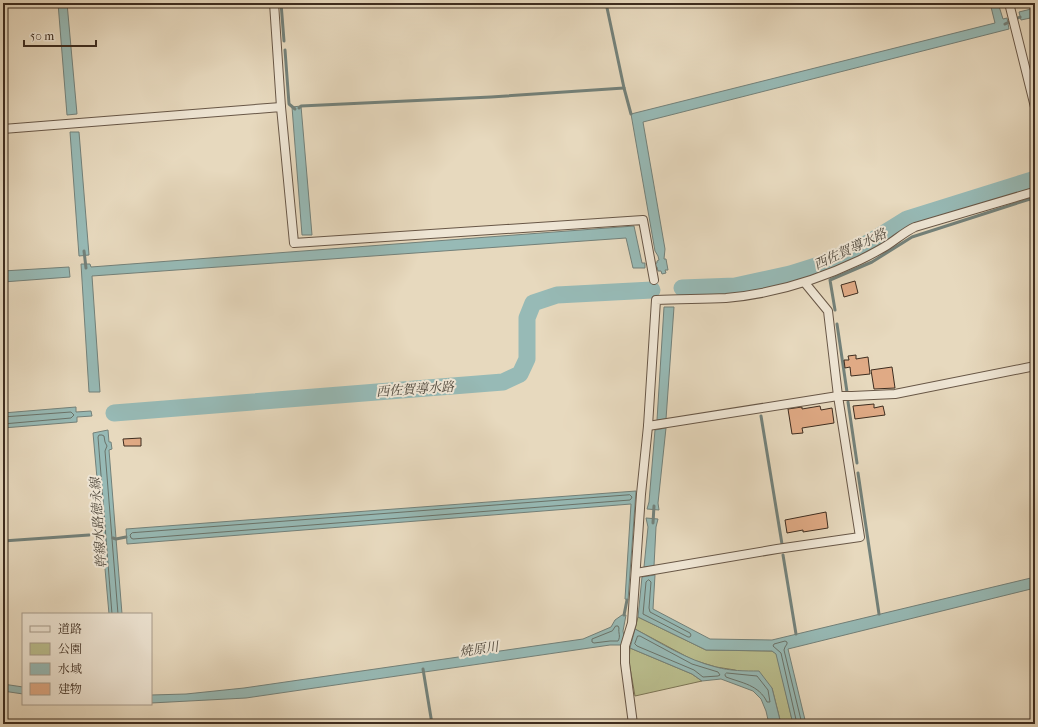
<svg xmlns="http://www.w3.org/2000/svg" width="1038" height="727" viewBox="0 0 1038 727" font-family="'IM FELL French Canon','Noto Serif JP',serif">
<rect width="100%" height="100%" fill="#e7d9be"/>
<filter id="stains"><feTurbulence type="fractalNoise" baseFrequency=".005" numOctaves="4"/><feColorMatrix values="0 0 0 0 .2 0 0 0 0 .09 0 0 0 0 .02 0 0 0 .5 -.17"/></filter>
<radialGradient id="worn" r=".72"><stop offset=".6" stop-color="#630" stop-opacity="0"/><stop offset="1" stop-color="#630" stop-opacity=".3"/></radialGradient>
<g fill="#babe8e" stroke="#7c7556">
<polygon points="638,617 706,650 772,651 777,654 793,724 781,724 772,688 735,670 716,667 693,660 635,629"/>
<polygon points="630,648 692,674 702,681 635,696 629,662"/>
</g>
<g fill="#97bab6" stroke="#73817a">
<polygon points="58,3 67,3 77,114 67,115"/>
<polygon points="990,3 998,3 1003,19 1007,18 1009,29 643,122 665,249 664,259 666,259 668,270 665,270 666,273 662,274 661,271 658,271 657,267 654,267 653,264 657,263 657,261 659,260 658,256 655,251 631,114 995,23"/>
<polygon points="1035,8 1035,17 1021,20 1019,12"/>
<polygon points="301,106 312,235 302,235 292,107"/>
<polygon points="70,132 79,132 89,255 79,256"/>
<polygon points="634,226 642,263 645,263 645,268 633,268 626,238 92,276 100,392 89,392 81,264 90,264 91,267"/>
<polygon points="69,267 70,277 3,282 3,271"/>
<polygon points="664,307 674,307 666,419 657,420"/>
<polygon points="76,407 76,412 91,411 92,416 77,417 77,422 3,428 3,413"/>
<polygon points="666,428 658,503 659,510 647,509 649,502 655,430"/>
<polygon points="108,430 109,442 111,442 112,449 109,450 122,614 109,614 93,433"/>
<polygon points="636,491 628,600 625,599 631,504 127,544 126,529"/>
<polygon points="646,518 658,519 656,527 654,566 644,567 648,527"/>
<polygon points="655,575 653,609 710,639 772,640 1035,577 1035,588 788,649 806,724 793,724 776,654 772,651 706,650 638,617 642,577"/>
<polygon points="622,615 626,615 623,631 624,636 622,645 610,645 246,698 151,703 151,695 186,694 244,688 583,639 611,627 615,620"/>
<path d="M635,629C661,643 687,660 716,667C730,671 745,671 759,671L772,688L781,724H769L766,711L761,699L753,691L721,679L702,681L692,674L630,648Z"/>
<polygon points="3,684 23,687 23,694 3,691"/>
</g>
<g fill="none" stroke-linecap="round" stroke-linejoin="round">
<g stroke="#6a736a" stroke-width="1">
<polyline points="3,417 71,412 74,415 71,418 3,424"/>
<polygon points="630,495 632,497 631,499 630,500 133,539 131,538 130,535 132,533"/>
<polygon points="649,580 651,582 649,608 650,612 690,633 691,635 690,637 688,637 643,614 646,582 647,581"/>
<polyline points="112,614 98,437 99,435 102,435 104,436 105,442 107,446 105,451 118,614"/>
<path d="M616,626H618L619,628C618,633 621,636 618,641H610L594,643L592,642V639L612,631Z"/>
<polygon points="638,636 640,636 692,664 718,672 720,675 718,676 703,677 694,670 637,646 635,644"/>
<path d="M727,673L757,676L768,690L770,702H767C759,685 742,683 726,677L725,675Z"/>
<polyline points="797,724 781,653 773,646 774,644 785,641 787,642 787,644 785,647 784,650 802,724"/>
</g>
<g stroke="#73817a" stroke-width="3">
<polyline points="281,3 284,41"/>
<polyline points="606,3 624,88 631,114"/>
<polyline points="1005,24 1020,17"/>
<polyline points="285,50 289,104 295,109"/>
<polyline points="299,108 301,106 491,97 624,88"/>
<polyline points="84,251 86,268"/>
<polyline points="835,310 830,280 872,262 912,237 1030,199 1035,205"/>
<polyline points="837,324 847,392"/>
<polyline points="848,402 857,463"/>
<polyline points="761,416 782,544"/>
<polyline points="858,473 879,614"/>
<polyline points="653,523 654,506"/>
<polyline points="113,538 116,539 126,537"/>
<polyline points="3,541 89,535"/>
<polyline points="783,555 796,634"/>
<polyline points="624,615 627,600"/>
<polyline points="423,669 432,724"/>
</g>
<g stroke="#97bab6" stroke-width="17">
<polyline points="682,288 735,286 790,274 825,263 870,242 907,219 1035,179"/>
<polyline points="114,413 503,382 520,374 527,359 527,318 533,303 557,295 652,290"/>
</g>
</g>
<g fill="#e0aa85" stroke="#3d2c1f">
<polygon points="855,281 858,293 844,297 841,285"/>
<polygon points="856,355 856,359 868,357 870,374 851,376 850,367 845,368 844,360 849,360 848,356"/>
<polygon points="892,367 895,388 874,389 871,370"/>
<polygon points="874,404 874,408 883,406 885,415 855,419 853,406"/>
<polygon points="820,406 821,410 832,408 834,423 802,428 803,433 792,434 788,409 802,407 802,409"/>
<polygon points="141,438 141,446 124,446 123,439"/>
<polygon points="826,512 828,528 803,532 803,530 787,533 785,520"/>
</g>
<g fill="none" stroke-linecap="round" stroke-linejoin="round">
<g stroke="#685747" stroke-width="10">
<g id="street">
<polyline points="274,3 281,107"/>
<polyline points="1009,3 1035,107"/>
<polyline points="3,129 281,107 294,243 643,220 654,280"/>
<polyline points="648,426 838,396 852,396 895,394 1035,366"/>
<polyline points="636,573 777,549 860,537 838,396 828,311 805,283"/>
<path d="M633,724L625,663V646L632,623L641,494L648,426L656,300C679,299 702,299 726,298C772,294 818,280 860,260C870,255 880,250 889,244C898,238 906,231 915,227L1030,193L1035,195"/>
</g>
</g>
<use href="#street" stroke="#efe6d5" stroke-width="8"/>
</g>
<g text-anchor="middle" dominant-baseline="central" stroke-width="4" stroke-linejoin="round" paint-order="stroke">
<g font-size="13" font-style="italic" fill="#4f483d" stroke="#efe6d5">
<text transform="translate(850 249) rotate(-25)">西佐賀導水路</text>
<text transform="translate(415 389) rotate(-4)">西佐賀導水路</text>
<text transform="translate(98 523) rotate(-94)">幹線水路徳永線</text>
<text transform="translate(479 649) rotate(-8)">焼原川</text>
</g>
</g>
<rect width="1038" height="727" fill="none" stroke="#e7d9be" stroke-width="16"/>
<rect x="4" y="4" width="1030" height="719" fill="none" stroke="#3d2c1f" stroke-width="2"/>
<rect x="8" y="8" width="1022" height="711" fill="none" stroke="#3d2c1f"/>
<rect x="22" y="613" width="130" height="92" fill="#efe6d5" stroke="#a89c8c"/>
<rect x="30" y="626" width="20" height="6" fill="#efe6d5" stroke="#a89c8c"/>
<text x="58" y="633" font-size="12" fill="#3d2c1f">道路</text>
<rect x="30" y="643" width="20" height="12" fill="#babe8e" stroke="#a89c8c"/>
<text x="58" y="653" font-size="12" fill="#3d2c1f">公園</text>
<rect x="30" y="663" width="20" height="12" fill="#97bab6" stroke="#a89c8c"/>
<text x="58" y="673" font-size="12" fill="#3d2c1f">水域</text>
<rect x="30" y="683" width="20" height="12" fill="#e0aa85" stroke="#a89c8c"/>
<text x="58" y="693" font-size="12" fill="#3d2c1f">建物</text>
<path d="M24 40v6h72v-6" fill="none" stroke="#3d2c1f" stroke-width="2"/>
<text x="30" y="40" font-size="12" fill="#3d2c1f" stroke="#efe6d5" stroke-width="3" paint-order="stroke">50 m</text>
<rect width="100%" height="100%" filter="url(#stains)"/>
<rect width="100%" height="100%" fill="url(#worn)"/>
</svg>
